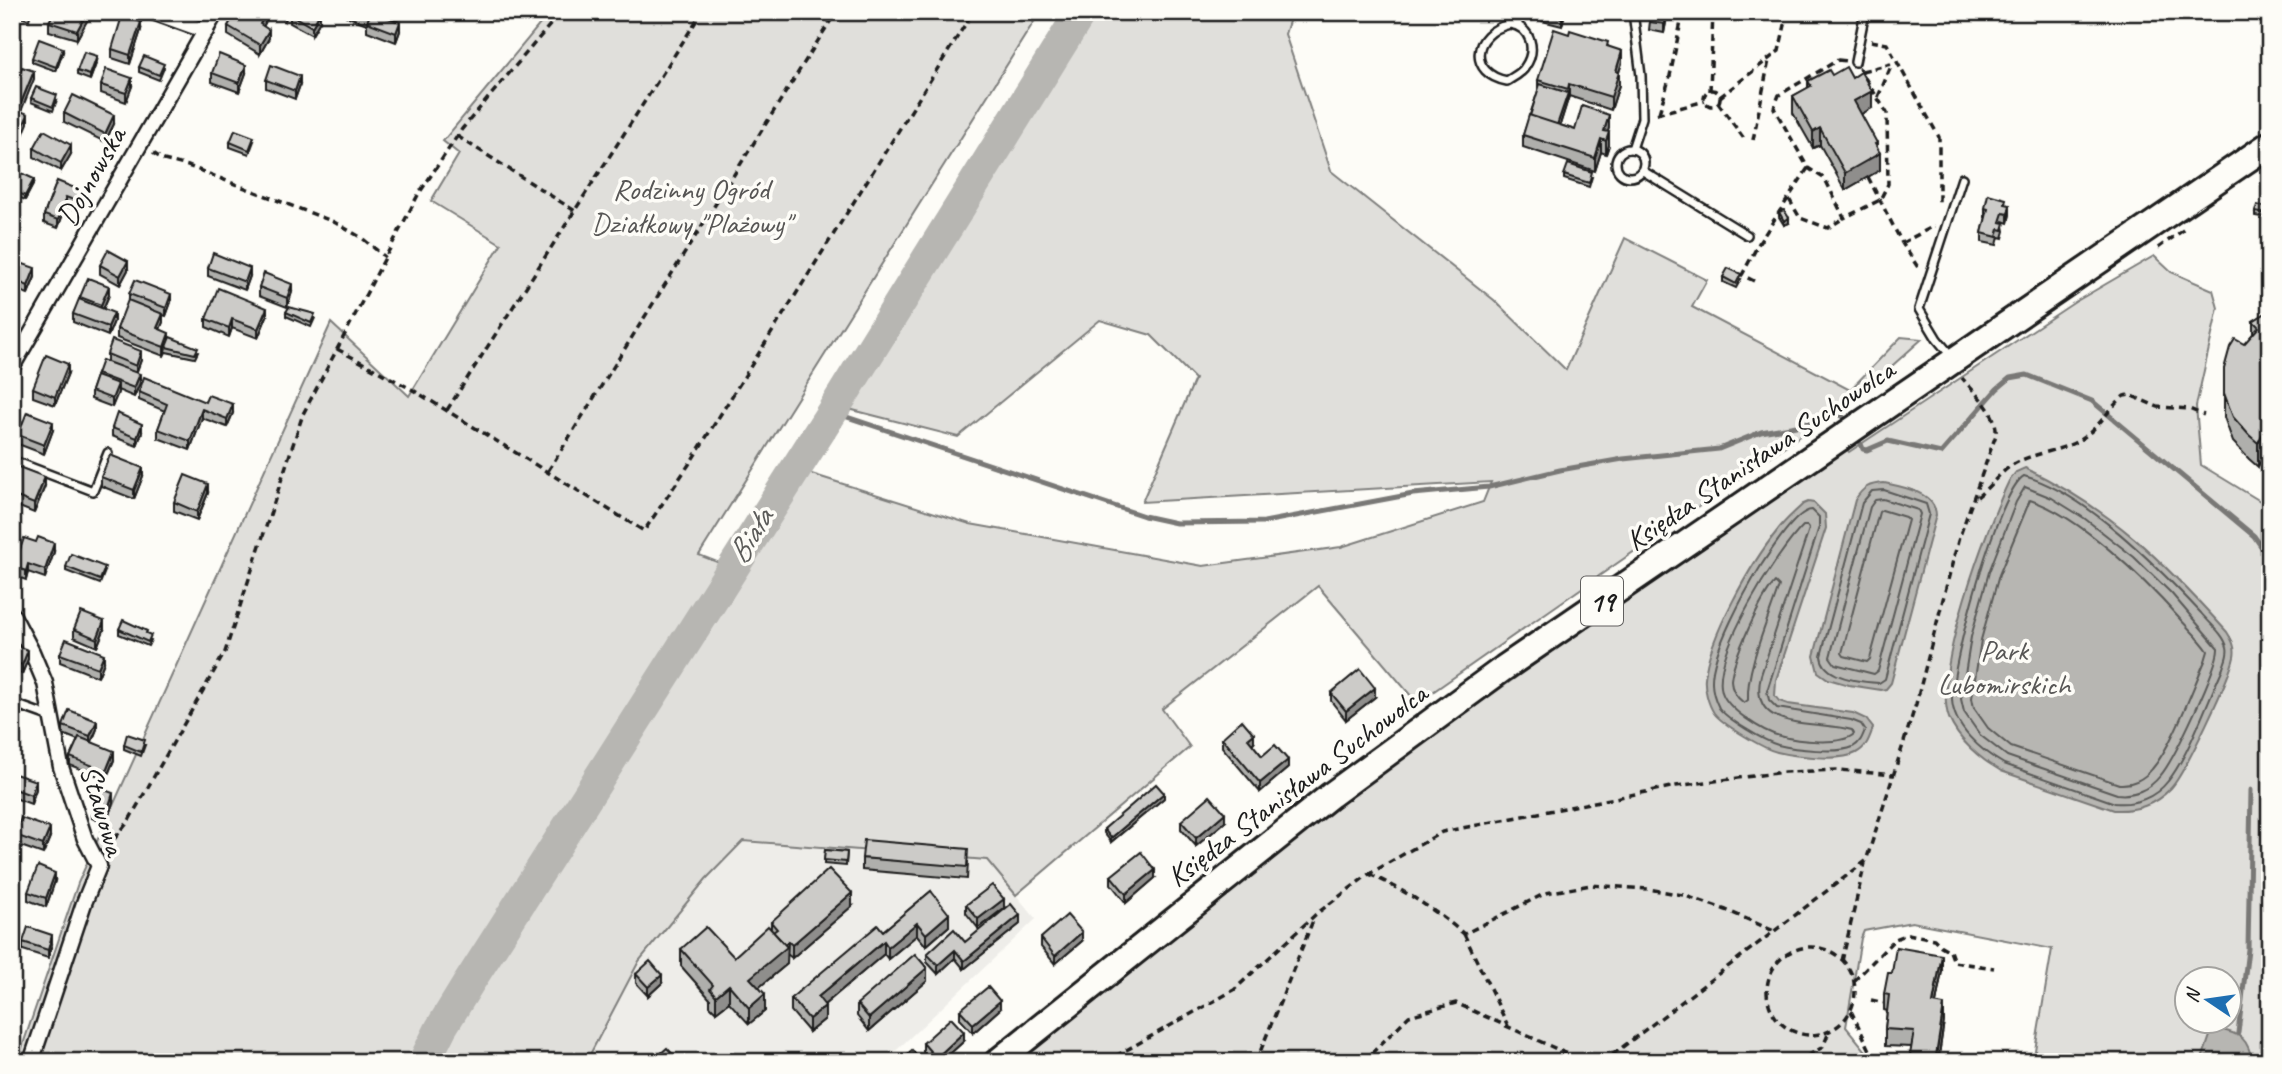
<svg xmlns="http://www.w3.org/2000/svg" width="2282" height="1074" viewBox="0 0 2282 1074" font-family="Caveat,sans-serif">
<rect width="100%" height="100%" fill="#fdfcf7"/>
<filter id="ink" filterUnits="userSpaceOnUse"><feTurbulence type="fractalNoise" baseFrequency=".0143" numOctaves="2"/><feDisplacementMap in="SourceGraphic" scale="14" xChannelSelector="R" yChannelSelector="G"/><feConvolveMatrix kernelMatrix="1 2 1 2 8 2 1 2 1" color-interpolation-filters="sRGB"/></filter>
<g filter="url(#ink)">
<polygon fill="#eeede9" points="744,841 987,860 1036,919 884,1062 586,1062 639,961 706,879"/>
<g fill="#e0dfdb" stroke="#7e7e7c" stroke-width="2" fill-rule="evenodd">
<polygon points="550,12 1040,12 699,555 740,571 802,471 970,524 1203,566 1341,547 1483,502 1491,482 1142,502 1195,379 1151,335 1100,320 958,437 837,406 1082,12 1292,12 1285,34 1331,171 1494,300 1566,370 1625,238 1707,280 1692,307 1850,390 1901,337 1922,339 1864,391 1417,703 1318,586 1162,709 1190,747 1016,895 987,860 743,841 706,879 639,961 586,1062 17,1062 78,883 331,323 409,396 501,244 431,201 459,154 443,141"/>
<path d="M2154,256L2171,272L2213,290L2218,308L2196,406L2201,465L2270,507L2269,1062H2033L2052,949L1912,922L1864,931L1861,938L1846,1027L1875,1062H1015L1340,803L1652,580L1846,448L1849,452L2075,302ZM2188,979H2230V1021H2188Z"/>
</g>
<g fill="#b7b6b2" stroke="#797876" stroke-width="2">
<path d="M2025,468C2113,510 2163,561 2227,632C2232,640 2236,647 2234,657C2230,677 2185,773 2171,788C2155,805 2137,811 2114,810L2001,771C1980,759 1958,740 1949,718C1932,673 1987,526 2009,481L2016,472Z"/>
<path d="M1884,483C1903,487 1935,492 1936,515L1891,683L1886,689L1881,690L1849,685L1828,679L1818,672L1814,656L1855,500C1863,487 1869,484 1884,483Z"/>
<path d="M1808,502L1814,503L1825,514L1826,528L1776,680L1775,696L1779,701L1788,704L1853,713L1866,719L1873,728C1869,739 1867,747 1856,753C1840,762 1795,756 1777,752C1764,749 1722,724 1714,713C1708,704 1704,688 1705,678C1708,638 1752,562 1777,531C1784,521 1794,513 1803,504Z"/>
<path d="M2218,1029C2242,1034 2247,1038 2253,1062H2201L2211,1033Z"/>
</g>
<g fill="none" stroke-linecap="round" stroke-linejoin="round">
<g stroke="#5a5a58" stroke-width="2">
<path d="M2024,476C2086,493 2158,567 2201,613C2209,623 2224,634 2227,647C2229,654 2225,661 2223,668C2208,700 2189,755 2168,781C2155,798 2135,805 2115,803L2004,764C1981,751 1953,727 1952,699C1951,666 1998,490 2024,476Z"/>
<path d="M2025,487L2052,498L2084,518L2134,557L2171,593L2218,648C2219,665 2173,762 2160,776C2149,790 2133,796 2117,794L2007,756L1980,735L1964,712L1961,699L1971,637L1989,572L2016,502Z"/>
<path d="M1884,490L1926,504L1929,514L1885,679L1879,683C1861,682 1823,678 1821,656L1862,503L1872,491Z"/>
<polygon points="1883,499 1918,510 1920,514 1878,671 1874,674 1835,664 1830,657 1870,507 1875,500"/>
<path d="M2030,500C2080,516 2144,579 2179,618C2188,628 2200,639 2208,651L2205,661C2192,690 2172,746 2152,769C2144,779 2132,785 2119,784L2011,747L1988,728L1974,708L1972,698L1981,640L1999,575Z"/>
<path d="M1812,510L1819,517V527L1767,691L1769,700L1777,708L1851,720L1861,724L1865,730C1862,738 1860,743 1853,747C1838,754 1794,749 1778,745C1764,741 1727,719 1719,708C1715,700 1712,690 1712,682C1711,652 1746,590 1762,564C1771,551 1796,510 1812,510Z"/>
<polygon points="1882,510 1905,517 1908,520 1870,659 1867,662 1844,656 1842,653 1879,512"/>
<path d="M1803,526H1807L1809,529L1761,675C1747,734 1816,719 1852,730L1854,734C1841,746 1797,741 1780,736C1763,732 1727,709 1722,692C1711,655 1777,552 1803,526Z"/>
<path d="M1775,582L1779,586C1769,618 1746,668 1748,700L1744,703C1736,697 1731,690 1731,680C1733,658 1761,598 1775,582Z"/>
</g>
<g stroke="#797876" stroke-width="5">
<polyline points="832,412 1144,516 1176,523 1264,522 1413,494 1489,487 1560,470 1623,459 1719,449 1761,432 1802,425 1836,413 1843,417"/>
<polyline points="1861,444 1863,449 1867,450 1888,441 1941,453 1997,389 2010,378 2027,375 2092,401 2254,536 2270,559"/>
<polyline points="2238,1033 2248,949 2251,790"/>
</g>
<polyline stroke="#b7b6b2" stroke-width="32" points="424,1062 441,1028 468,984 832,412 1081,12"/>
<g stroke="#1c1c1c" stroke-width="12">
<g id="lane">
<path d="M1510,24C1531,27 1537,50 1525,67C1522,73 1513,77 1507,81C1468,74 1471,33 1510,24Z"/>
<polyline points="1517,25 1522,12"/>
<polyline points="1855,62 1865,12"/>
<circle cx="1630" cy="163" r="14"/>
<polyline points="1632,149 1642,118 1641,76 1633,12"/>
<polyline points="1643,171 1747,235"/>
<polyline points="1952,357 1937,339 1919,309 1962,178"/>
<polyline points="12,460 93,491 108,453"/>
<polyline points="12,703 51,717"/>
</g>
</g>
<g stroke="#1c1c1c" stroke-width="19">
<g id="street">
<polyline points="153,12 206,31"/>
<polyline points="12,367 216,12"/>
<polyline points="12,614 32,652 45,683 61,767 85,839 99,866 84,903 31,1062"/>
</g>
</g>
<g stroke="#1c1c1c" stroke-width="30">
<polyline id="highway" points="997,1062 1331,795 1504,668 2270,144"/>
</g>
<g stroke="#1c1c1c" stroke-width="3.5" stroke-dasharray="7 5" stroke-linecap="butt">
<polyline points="1871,41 1887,44 1939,137 1939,206"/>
<polygon points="1838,60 1855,62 1887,113 1888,184 1880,200 1844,218 1825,179 1808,168 1774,108 1779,95"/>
<polyline points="1862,71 1891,64"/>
<circle cx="1712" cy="98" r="8"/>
<polyline points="1710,91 1713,12"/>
<polyline points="1720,97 1779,51 1788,12"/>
<polyline points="1878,97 1892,64"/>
<polyline points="1718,103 1745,140"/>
<polyline points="1659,113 1670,76 1683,12"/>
<polyline points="1657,114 1705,101"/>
<polyline points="457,136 575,211"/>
<polyline points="1753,140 1769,60"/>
<polyline points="153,153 164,160 188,166 334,222 362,238 385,257"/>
<polyline points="1868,177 1902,243 1919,269"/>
<polyline points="1789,199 1800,218 1828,228 1844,218"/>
<polyline points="1902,243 1934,226"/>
<polyline points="2158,248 2186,228"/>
<polyline points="1754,281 1742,275 1759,243 1808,168"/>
<polyline points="337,349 413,390 644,531 690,463 973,12"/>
<polyline points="447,410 702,12"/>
<polyline points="548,471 836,12"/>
<path d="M1977,497C1990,487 2000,472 2014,464C2034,452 2061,452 2081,439C2098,429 2109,408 2124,396L2130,395L2158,407L2189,409L2204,415"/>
<polyline points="107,848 128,822 225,652 303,414 418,195 462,129 561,12"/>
<path d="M1369,874C1404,890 1434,909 1464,934L1546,893L1591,885L1648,889L1683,895L1726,910L1774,931"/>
<polyline points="1464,934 1508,1026"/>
<circle cx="1811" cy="991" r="44"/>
<polyline points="1842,961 1865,863"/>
<polyline points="1854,981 1895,939 1908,934 1934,939 1941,946 1950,951 1954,962 1994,968"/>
<polyline points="1871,1000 1885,1003"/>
<polyline points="1851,1011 1870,1050 1881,1062"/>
<polyline points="1105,1062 1234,990 1315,915 1369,874 1442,832 1676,786 1784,772 1840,770 1894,775"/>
<polyline points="1256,1062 1314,918"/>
<polyline points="1363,1062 1409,1016 1456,1003 1585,1062"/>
<path d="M1603,1062L1866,861L1916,704L1958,541L1996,435C1998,412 1976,395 1962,378"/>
<polyline points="1797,1062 1823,1047 1829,1032"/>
</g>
<use href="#lane" stroke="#fdfcf7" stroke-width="7"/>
<use href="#street" stroke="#fdfcf7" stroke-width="14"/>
<use href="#highway" stroke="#fdfcf7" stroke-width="24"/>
</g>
<g fill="#afafac" stroke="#1c1c1c" stroke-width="2">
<polygon points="12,12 31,12 29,20 12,14"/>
<polygon points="91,12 77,39 49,31 49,22"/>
<polygon points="271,12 290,12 285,20"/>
<polygon points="346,12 373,12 400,31 396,42 367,31 367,24 346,16"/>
<polygon points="1542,12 1565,12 1562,26 1542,21"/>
<polygon points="1651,12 1668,12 1664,33 1649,30"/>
<polygon points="290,14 320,21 312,35 290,23"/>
<polygon points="265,23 263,26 269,38 260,54 228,35 228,26"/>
<polygon points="141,30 130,64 112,58 112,49"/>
<polygon points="1608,46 1622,63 1619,72 1619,85 1611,110 1569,96 1560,125 1575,130 1609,128 1607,132 1609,145 1606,154 1601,152 1595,171 1523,147 1523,135 1538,91 1538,80"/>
<polygon points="63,52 56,71 32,62 32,58"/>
<polygon points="97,61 90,80 77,75 77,71"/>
<polygon points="139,67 164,68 159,80 139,72"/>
<polygon points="212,73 246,73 239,92 212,82"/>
<polygon points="1832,75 1852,78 1872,108 1861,114 1877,147 1880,170 1845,190 1820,145 1813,148 1793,113 1793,96 1808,88 1808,81"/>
<polygon points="266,80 300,85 295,99 266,88"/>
<polygon points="101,85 132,86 126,102 101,93"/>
<polygon points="31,98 57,100 53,111 31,102"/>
<polygon points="64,113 114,124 105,142 64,122"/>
<polygon points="254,141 249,154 230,147 230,142"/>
<polygon points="34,148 71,154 61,171 34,157"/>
<polygon points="1564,175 1592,177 1589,187 1564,179"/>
<polygon points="57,181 80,199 76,210 66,206 58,228 44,223 44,215"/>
<polygon points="34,183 25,200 12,194 12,187"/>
<polygon points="2006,204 2010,214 2008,223 2003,221 2005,231 2003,238 1999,237 1997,245 1982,242 1982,233 1986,217 1985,217 1985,208"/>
<polygon points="1779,212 1789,223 1784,225 1779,217"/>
<polygon points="2255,212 2268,212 2267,218 2255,216"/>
<polygon points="12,260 35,277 28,294 12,288"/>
<polygon points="100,265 128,270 120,285 100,274"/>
<polygon points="208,268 250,276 245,290 208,276"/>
<polygon points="1723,277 1741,279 1736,288 1723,282"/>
<polygon points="259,287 292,292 287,307 259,296"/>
<polygon points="129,294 171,302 166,316 163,315 163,322 160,329 169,338 198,352 195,358 166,352 164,356 117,338 117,329 129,301"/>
<polygon points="109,295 103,309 114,321 108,336 73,322 73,314 80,300 80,297"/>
<polygon points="2270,311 2258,467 2249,459 2233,442 2224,417 2224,369 2253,334 2253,321"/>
<polygon points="286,312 315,318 311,327 286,316"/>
<polygon points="267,316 258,338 232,328 229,337 206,327 206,319"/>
<polygon points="107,354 141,360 136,373 140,383 134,397 118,390 112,407 91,399 91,391 97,374 107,362"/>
<polygon points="68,373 55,405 33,397 33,388"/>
<polygon points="139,392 205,402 233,413 227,427 202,418 190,450 158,438 158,429 165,411 139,400"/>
<polygon points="112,428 142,432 137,446 112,436"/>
<polygon points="53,430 44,454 18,444 18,435"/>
<polygon points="12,476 45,486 34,513 12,504"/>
<polygon points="143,476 134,499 101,486 101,477"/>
<polygon points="208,493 197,520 174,511 174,502"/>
<polygon points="54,552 45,578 28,572 26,580 14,576 14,567"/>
<polygon points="66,567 105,571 100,584 66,571"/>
<polygon points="74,629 104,630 97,647 74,637"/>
<polygon points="119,629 151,640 148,646 119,634"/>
<polygon points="12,644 28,659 22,674 12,670"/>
<polygon points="60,654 104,662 98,677 60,662"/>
<polygon points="1331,693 1375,697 1346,720 1331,701"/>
<polygon points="63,726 97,729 92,742 114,760 106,779 70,765 70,757 78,740 63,734"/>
<polygon points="1222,738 1254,742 1252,744 1262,756 1288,768 1260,792 1222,747"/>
<polygon points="124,745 145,745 141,756 124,749"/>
<polygon points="12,773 36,789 31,804 12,797"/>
<polygon points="1164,798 1111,842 1104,833 1104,829"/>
<polygon points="113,802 106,824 92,818 92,810"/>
<polygon points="1181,821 1225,822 1196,846 1181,829"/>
<polygon points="15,835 50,837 43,854 15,844"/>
<polygon points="825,850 847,852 846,866 824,864"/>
<polygon points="862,858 968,862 967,879 862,870"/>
<polygon points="1111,876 1155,878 1126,903 1111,884"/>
<polygon points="55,881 46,907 28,900 28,892"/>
<polygon points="931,891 949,926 926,946 917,935 888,959 884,954 824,1005 825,1019 809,1032 791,1011 791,998 883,931"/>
<polygon points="966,905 1004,908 978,928 966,913"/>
<polygon points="852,906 792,958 787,954 787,964 759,987 765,1011 749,1024 729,1002 716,1012 710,1006 710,999 681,966 681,949 734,957 771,929 771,922"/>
<polygon points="1020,924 964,969 955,958 938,974 927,962 927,954"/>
<polygon points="1041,938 1082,941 1055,964 1041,947"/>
<polygon points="23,942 52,944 48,958 23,950"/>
<polygon points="1942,971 1936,1003 1944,1021 1938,1062 1909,1062 1912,1047 1885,1046 1885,1029 1887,1011 1884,1010 1884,994 1892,973"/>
<polygon points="636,974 662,983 648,996 636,983"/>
<polygon points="927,981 869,1031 857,1016 857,1004"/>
<polygon points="1000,1009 973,1033 960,1019 960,1010"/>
<polygon points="964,1041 941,1062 932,1062 923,1052 923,1043"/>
</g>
<g fill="#8f8e8c" stroke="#1c1c1c" stroke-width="2">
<polygon points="87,12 91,12 91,14 77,39 77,31"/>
<polygon points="285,12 290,12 285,20"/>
<polygon points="1563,12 1565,12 1562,26 1562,18"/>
<polygon points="1666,12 1668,12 1664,33 1664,24"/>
<polygon points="320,13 320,21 312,35 312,27"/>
<polygon points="265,15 265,23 260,33 260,24"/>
<polygon points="141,22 141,30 130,64 130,55"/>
<polygon points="400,22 400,31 396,42 396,33"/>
<polygon points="269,30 269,38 260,54 260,45"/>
<polygon points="63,48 63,52 56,71 56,67"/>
<polygon points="1622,51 1622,63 1619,72 1619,85 1611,110 1611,97 1616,71"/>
<polygon points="97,56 97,61 90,80 90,75"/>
<polygon points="246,65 246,73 239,92 239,83"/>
<polygon points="34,71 34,79 18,119 18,110"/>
<polygon points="300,76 300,85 295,99 295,91"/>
<polygon points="132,78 132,86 126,102 126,93"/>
<polygon points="1569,84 1569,96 1556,137 1556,128 1568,93"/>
<polygon points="1872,91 1872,108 1854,118 1854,101"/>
<polygon points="28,114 28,123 12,162 12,154"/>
<polygon points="114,115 114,124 105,142 105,134"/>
<polygon points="1609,115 1609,128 1605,141 1604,131"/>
<polygon points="1820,128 1820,145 1813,148 1813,132"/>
<polygon points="1609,132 1609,145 1606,154 1606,141"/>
<polygon points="1601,139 1601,152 1595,171 1595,158"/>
<polygon points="1877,143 1877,155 1880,153 1880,170 1845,190 1845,173"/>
<polygon points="71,145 71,154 61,171 61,163"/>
<polygon points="34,179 34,183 25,200 25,196"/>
<polygon points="80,190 80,199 76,210 76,201"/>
<polygon points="66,197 66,206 58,228 58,220"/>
<polygon points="2010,205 2010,214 2008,223 2008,214"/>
<polygon points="1789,218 1789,223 1784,225 1784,221"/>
<polygon points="128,261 128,270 120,285 120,276"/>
<polygon points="35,268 35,277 28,294 28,286"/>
<polygon points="250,268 250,276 245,290 245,282"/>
<polygon points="292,284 292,292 287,307 287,298"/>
<polygon points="109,286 109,295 101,314 101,305"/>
<polygon points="171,294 171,302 166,316 166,308"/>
<polygon points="267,308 267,316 258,338 258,329"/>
<polygon points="114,313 114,321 108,336 108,327"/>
<polygon points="163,314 163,322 157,337 157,328"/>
<polygon points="232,319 232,328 229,337 229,328"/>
<polygon points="169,333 169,341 166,347 164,356 164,347"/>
<polygon points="141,351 141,360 136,374 136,366"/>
<polygon points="68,364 68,373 55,405 55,397"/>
<polygon points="140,374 140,383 134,397 134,388"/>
<polygon points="118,384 118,393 112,407 112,399"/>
<polygon points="233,404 233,413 227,427 227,419"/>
<polygon points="202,409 202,418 190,450 190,441"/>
<polygon points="2270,419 2270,443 2258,467 2258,443"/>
<polygon points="53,422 53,430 44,454 44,445"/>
<polygon points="142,424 142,432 137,446 137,438"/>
<polygon points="143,468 143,476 134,499 134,490"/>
<polygon points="45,477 45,486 34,513 34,504"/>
<polygon points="208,484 208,493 197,520 197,512"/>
<polygon points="54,543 54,552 45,578 45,570"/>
<polygon points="28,564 28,572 26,580 26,571"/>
<polygon points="104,621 104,630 97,647 97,639"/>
<polygon points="28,650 28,659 22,674 22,665"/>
<polygon points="104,654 104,662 98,677 98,668"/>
<polygon points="1375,688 1375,697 1346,720 1346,711"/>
<polygon points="97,721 97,729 90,745 90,736"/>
<polygon points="1254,734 1254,742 1248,748 1248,739"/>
<polygon points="114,751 114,760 106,779 106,771"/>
<polygon points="1288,760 1288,768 1260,792 1260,783"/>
<polygon points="36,781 36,789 31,804 31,795"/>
<polygon points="113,793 113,802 106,824 106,815"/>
<polygon points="1164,793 1164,798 1111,842 1111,838"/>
<polygon points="1225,813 1225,822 1196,846 1196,838"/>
<polygon points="50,828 50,837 43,854 43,845"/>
<polygon points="1155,870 1155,878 1126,903 1126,894"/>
<polygon points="55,873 55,881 46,907 46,898"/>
<polygon points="852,893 852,906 792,958 792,945"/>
<polygon points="1004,899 1004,908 978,928 978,919"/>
<polygon points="949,914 949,926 926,946 926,934"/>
<polygon points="1020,915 1020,924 964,969 964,961"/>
<polygon points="917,923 917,935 888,959 888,947"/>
<polygon points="1082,932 1082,941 1055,964 1055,956"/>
<polygon points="52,935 52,944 48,958 48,950"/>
<polygon points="788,941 787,964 750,995 750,978"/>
<polygon points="884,941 884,954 818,1010 818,997"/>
<polygon points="955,950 955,958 938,974 938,965"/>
<polygon points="1942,955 1942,971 1933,1019 1933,1003"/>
<polygon points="927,968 927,981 869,1031 869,1018"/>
<polygon points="662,975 662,983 648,996 648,987"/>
<polygon points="729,985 729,1002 716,1012 716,996"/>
<polygon points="765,994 765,1011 749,1024 749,1008"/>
<polygon points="1000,1001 1000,1009 973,1033 973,1024"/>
<polygon points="1944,1005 1944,1021 1938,1062 1935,1062"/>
<polygon points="825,1006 825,1019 809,1032 809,1019"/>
<polygon points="964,1032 964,1041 941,1062 936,1062 936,1058"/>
</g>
<g fill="#cccbc8" stroke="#1c1c1c" stroke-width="2">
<polygon points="54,12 87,12 77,31 49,22"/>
<polygon points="236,12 245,17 248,12 261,12 265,15 260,24 269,30 260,45 228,26"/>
<polygon points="291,12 320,12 320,13 312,27 290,14"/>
<polygon points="371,12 400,22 396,33 367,22"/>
<polygon points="1542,12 1563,12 1562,18"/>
<polygon points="1651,12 1666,12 1664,24 1649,22"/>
<polygon points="122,16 141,22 130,55 112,49"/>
<polygon points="1554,29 1569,34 1570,30 1608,42 1607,46 1622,51 1616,71 1619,72 1611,97 1569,84 1568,89 1538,80"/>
<polygon points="39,39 63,48 56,67 32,58"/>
<polygon points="84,52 97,56 90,75 77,71"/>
<polygon points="219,54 246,65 239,83 212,73"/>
<polygon points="144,56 164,64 159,75 139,67"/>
<polygon points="271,65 300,76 295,91 266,80"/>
<polygon points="22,67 34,71 18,110 28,114 12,154 12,113 14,109 12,108 12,92"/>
<polygon points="1846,67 1852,78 1861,72 1872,91 1854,101 1877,143 1875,144 1880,153 1845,173 1820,128 1813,132 1793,96 1811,86 1808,81 1829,70 1832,75"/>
<polygon points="106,69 132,78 126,93 101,85"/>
<polygon points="1540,84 1568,93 1557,125 1530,116"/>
<polygon points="36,87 57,95 53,107 31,98"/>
<polygon points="73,95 114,115 105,134 64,113"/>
<polygon points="1582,106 1609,115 1604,131 1609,132 1606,141 1601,139 1595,158 1523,135 1529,115 1575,130"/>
<polygon points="44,130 71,145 61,163 34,148"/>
<polygon points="235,130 254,137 249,150 230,142"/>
<polygon points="1568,164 1592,172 1589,183 1564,175"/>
<polygon points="19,172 34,179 25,196 12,190 12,187"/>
<polygon points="57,181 80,190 76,201 66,197 58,220 44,215"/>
<polygon points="1988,194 2006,199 2005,204 2010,205 2008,214 2003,213 2000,222 2005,223 2003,230 1999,229 1997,237 1982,233 1988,209 1985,208"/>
<polygon points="2257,205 2268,208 2267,214 2255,212"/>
<polygon points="1784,210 1789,218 1784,221 1779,212"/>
<polygon points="108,250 128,261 120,276 100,265"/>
<polygon points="213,253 250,268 245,282 208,268"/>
<polygon points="12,260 35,268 28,286 12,279"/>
<polygon points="1728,268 1741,274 1736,284 1723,277"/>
<polygon points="264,273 292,284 287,298 259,287"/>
<polygon points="88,278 109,286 101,305 80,297"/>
<polygon points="135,280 171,294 166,308 129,294"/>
<polygon points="218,288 267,308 258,329 232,319 229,328 206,319"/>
<polygon points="79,299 114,313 108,327 73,314"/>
<polygon points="128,300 163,314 157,328 169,333 164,347 117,329"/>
<polygon points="289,307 315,314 311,323 286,312"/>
<polygon points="2269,311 2270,419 2258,443 2249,435 2233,417 2224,393 2224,369 2230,347 2235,339 2244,344 2259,327 2253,321"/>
<polygon points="170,337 198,348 195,354 166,347"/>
<polygon points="112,340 141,351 136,366 107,354"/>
<polygon points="46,355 68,364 55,397 33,388"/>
<polygon points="102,360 140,374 134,388 97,374"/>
<polygon points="96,376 118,384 112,399 91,391"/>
<polygon points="144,377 205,402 208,395 233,404 227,419 202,409 190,441 158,429 167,404 139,392"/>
<polygon points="27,412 53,422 44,445 18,435"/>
<polygon points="117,413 142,424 137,438 112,428"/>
<polygon points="110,455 143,468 134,490 101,477"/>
<polygon points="16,466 45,477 34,504 12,495 12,476"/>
<polygon points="185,475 208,484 197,512 174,502"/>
<polygon points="38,537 54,543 45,570 28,564 26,571 14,567 24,538 36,542"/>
<polygon points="71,554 105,567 100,580 66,567"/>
<polygon points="81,612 104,621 97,639 74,629"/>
<polygon points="123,620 147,631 146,633 151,635 148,642 119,629"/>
<polygon points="66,639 104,654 98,668 60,654"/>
<polygon points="12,644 28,650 22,665 12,661"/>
<polygon points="1360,669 1375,688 1346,711 1331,693"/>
<polygon points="69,710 97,721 90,736 63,726"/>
<polygon points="1242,720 1254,734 1248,739 1262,756 1275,745 1288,760 1260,783 1222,738"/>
<polygon points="127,734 145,740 141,752 124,745"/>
<polygon points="79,737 114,751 106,771 70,757"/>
<polygon points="12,773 36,781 31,795 12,788"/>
<polygon points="1156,784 1164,793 1111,838 1104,829"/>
<polygon points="99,788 113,793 106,815 92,810"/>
<polygon points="1210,796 1225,813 1196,838 1181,821"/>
<polygon points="21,818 50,828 43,845 15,835"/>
<polygon points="864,840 968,849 967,867 862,858"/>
<polygon points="825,850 847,852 846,862 824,860"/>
<polygon points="1141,852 1155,870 1126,894 1111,876"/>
<polygon points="38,866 55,873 46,898 28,892"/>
<polygon points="829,869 852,893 792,945 788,941 785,944 773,932 777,929 771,922"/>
<polygon points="992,885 1004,899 978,919 966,905"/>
<polygon points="931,891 949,914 926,934 917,923 888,947 884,941 818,997 825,1006 809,1019 791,998 878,925 883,931"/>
<polygon points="1011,904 1020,915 964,961 955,950 938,965 927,954 954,929 965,942"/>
<polygon points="1067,915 1082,932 1055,956 1041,938"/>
<polygon points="768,926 787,947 750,978 765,994 749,1008 729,985 716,996 710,989 713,985 681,949 706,927 734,957"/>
<polygon points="28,927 52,935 48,950 23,942"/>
<polygon points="1896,947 1942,955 1933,1003 1944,1005 1935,1062 1909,1061 1914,1031 1885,1029 1889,995 1884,994 1888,973 1892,973"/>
<polygon points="915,954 927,968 869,1018 857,1004"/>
<polygon points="650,961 662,975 648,987 636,974"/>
<polygon points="988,987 1000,1001 973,1024 960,1010"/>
<polygon points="951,1018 964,1032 936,1058 923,1043"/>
<polygon points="667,1048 680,1062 651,1062"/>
<polygon points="912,1050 923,1062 899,1062"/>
</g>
</g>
<g text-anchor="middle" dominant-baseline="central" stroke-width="7" stroke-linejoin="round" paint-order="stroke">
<rect fill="#fdfcf7" stroke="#605f5e" stroke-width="2" x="1581" y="576.5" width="42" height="49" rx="5"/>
<g font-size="28" font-weight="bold" fill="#1c1c1c">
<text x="1602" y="601">19</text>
</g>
<g font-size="30" fill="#1c1c1c" stroke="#fdfcf7">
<text transform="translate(91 176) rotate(-60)">Dojnowska</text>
<text transform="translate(1760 455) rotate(-34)">Księdza Stanisława Suchowolca</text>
<text transform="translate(1297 785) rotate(-37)">Księdza Stanisława Suchowolca</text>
<text transform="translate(103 810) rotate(73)">Stawowa</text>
</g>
<g font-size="30" fill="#575655" stroke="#fdfcf7">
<text x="691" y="189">Rodzinny Ogród<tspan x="691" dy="34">Działkowy "Plażowy"</tspan></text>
<text x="2004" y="650">Park<tspan x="2004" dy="34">Lubomirskich</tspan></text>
</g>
<g font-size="32" font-style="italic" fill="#5a5a58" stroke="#fdfcf7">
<text transform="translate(750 536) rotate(-58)">Biała</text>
</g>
</g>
<rect width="2282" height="1074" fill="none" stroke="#fdfcf7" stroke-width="42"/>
<rect x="21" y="21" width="2240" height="1032" fill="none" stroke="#1c1c1c" stroke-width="2.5" filter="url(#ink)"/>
<g transform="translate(2208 1000) rotate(283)"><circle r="33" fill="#fdfcf7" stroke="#a3a29f" stroke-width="2"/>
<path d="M0-5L12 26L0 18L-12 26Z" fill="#1f6fb2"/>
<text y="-10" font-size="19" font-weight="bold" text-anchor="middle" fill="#1c1c1c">N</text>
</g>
</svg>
